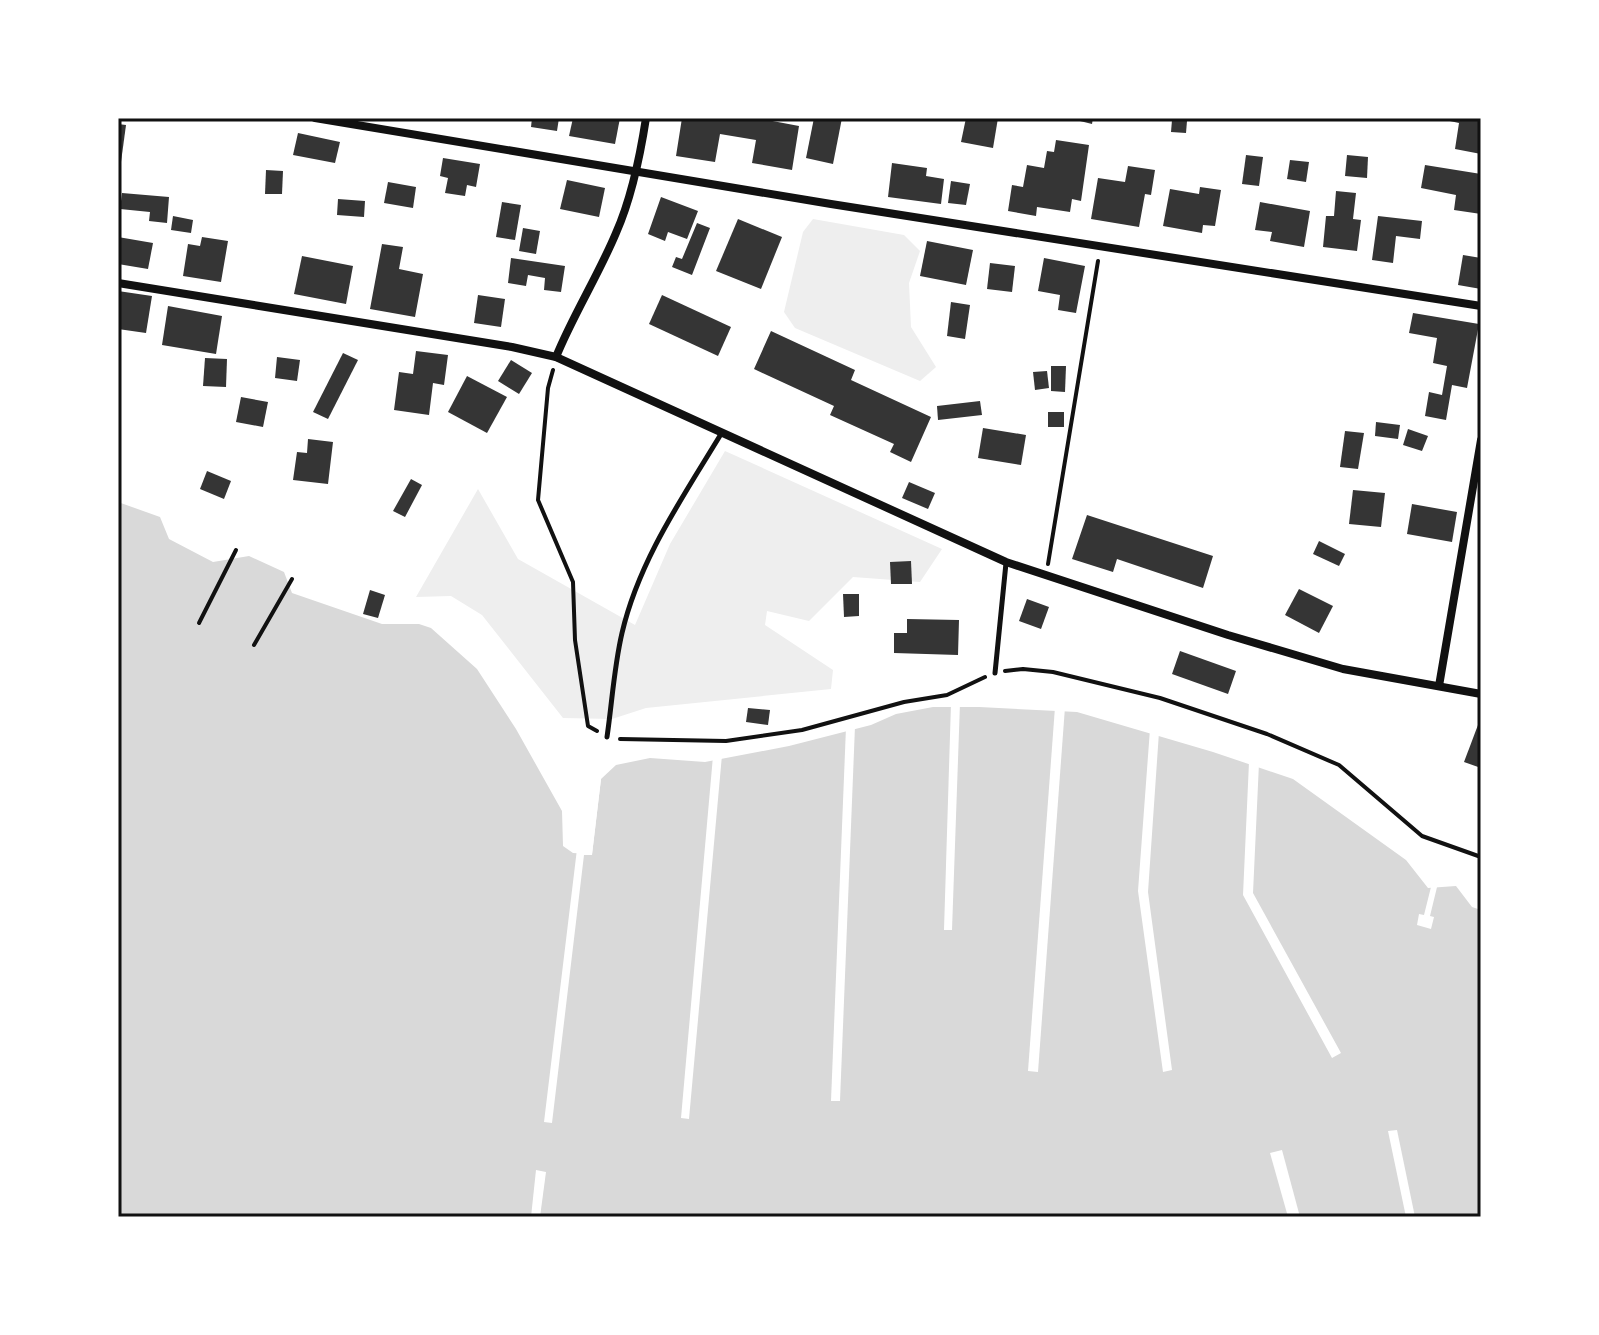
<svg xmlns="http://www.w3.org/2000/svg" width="1599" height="1335" viewBox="0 0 1599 1335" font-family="'Fira Sans',sans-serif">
<rect width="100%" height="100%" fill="#fff"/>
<g fill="#eee">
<polygon points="813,219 904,235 920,251 909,283 911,327 936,367 920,381 795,328 784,312 803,232"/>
<polygon points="725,451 942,549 920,582 853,577 809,621 767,611 765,625 833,670 831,689 646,708 612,719 563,718 482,615 451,596 416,597 478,489 518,559 635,625 670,544"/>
</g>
<polygon fill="#d9d9d9" points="118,502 160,517 169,539 213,562 249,556 284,572 292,593 382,624 419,624 431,628 477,669 516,729 562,811 563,846 573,853 592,854 601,779 616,765 650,758 705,762 789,746 871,725 896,714 933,707 979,707 1077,712 1213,752 1293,779 1406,860 1428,888 1456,886 1472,907 1481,910 1481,1217 118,1217"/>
<g fill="#fff">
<polygon points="951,703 960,703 952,930 944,930"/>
<polygon points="1055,707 1065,707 1038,1072 1028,1071"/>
<polygon points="852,726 855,726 840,1101 831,1101 846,727"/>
<polygon points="1150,729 1159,732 1148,892 1172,1070 1163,1072 1138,891"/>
<polygon points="722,755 689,1119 681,1118 713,756"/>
<polygon points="1249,762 1259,763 1253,893 1341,1053 1332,1058 1243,895"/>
<polygon points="597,779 601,779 592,855 584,855 552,1123 544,1122 577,849 589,851"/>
<polygon points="1432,883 1438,883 1430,916 1434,917 1431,929 1417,925 1419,914 1424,915"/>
<polygon points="1397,1130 1415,1217 1406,1217 1388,1131"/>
<polygon points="1282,1150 1300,1217 1288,1217 1270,1153"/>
<polygon points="536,1170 546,1172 540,1217 531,1217"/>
</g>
<g fill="#353535">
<polygon points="532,118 559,118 557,131 531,127"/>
<polygon points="573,118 620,118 615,144 569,136"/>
<polygon points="682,118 756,118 799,126 792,170 752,163 756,140 720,134 715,162 676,156"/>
<polygon points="814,118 842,118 833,164 806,158"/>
<polygon points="966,118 998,118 993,148 961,142"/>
<polygon points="1068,118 1093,118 1092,124"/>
<polygon points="1436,118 1481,118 1481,154 1455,149 1459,123"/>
<polygon points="1172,120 1187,121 1186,133 1171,132"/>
<polygon points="118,124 126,125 121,162 118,161"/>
<polygon points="298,133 340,142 335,163 293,155"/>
<polygon points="1056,140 1089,145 1081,201 1072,199 1070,212 1037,207 1036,216 1008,211 1012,185 1023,187 1027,165 1044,168 1047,151 1054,152"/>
<polygon points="1246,155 1263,157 1259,186 1242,184"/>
<polygon points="1347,155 1368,157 1367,178 1345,176"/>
<polygon points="443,158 480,164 476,187 467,185 465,196 445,193 448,178 440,176"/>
<polygon points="1290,160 1309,162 1306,182 1287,179"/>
<polygon points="892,163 927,168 926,176 944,179 941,204 888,197"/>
<polygon points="1425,165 1481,174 1481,214 1454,210 1456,195 1421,188"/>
<polygon points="1128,166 1155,170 1151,195 1145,194 1139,227 1091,219 1098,178 1125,182"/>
<polygon points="266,170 283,171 282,194 265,194"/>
<polygon points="567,180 605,188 599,217 560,209"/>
<polygon points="951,181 970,184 966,205 948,203"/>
<polygon points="388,182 416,187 413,208 384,203"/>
<polygon points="1200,187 1221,190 1215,226 1203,225 1202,233 1163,226 1170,189 1199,194"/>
<polygon points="1336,191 1356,193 1353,219 1361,220 1357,251 1323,247 1326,216 1334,216"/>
<polygon points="122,193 169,197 167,223 149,221 150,212 120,209"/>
<polygon points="661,197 698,211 687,239 668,232 665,241 648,234"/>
<polygon points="338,199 365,201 364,217 337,215"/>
<polygon points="502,202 521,205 515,240 496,237"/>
<polygon points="1260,202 1310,211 1304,247 1270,241 1272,232 1255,230"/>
<polygon points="173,216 193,220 191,233 171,230"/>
<polygon points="1378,216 1422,221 1420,239 1396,236 1393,263 1372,260"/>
<polygon points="738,219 782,237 761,289 716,271"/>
<polygon points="697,223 710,228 692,275 672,267 676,257 682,259"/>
<polygon points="523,228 540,231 536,254 519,251"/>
<polygon points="118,237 153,243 148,269 118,264"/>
<polygon points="202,237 228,241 221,282 183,276 188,244 200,246"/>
<polygon points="927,241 973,250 966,285 920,276"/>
<polygon points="382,244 403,247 399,269 423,274 415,317 370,309"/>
<polygon points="1463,255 1481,258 1481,289 1458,285"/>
<polygon points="302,256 353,266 346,304 294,294"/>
<polygon points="511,258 565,266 561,292 544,290 545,278 528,275 526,286 508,283"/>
<polygon points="1044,258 1085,266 1076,313 1058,310 1060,295 1038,291"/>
<polygon points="990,263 1015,266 1012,292 987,289"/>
<polygon points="118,291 152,296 146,333 118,329"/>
<polygon points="478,295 505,299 501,327 474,323"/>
<polygon points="662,295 731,327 718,356 649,324"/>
<polygon points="951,302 970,305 965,339 947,336"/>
<polygon points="168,306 222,316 216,354 162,345"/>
<polygon points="1413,313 1479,324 1467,388 1452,385 1446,420 1425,416 1429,392 1442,395 1447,366 1433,363 1437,338 1409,333"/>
<polygon points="771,331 855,370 851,380 931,417 911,462 890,452 894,444 830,415 834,406 754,369"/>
<polygon points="416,351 448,355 444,385 433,383 429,415 394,410 399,372 413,374"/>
<polygon points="343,353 358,360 328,419 313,412"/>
<polygon points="277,357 300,360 297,381 275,378"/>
<polygon points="205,358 227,359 226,387 203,386"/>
<polygon points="511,360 532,373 519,394 498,381"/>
<polygon points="1051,366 1066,366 1065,392 1051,391"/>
<polygon points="1047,371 1049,388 1035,390 1033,372"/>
<polygon points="467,376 507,397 487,433 448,412"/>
<polygon points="241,397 268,402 263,427 236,422"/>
<polygon points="980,401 982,415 938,420 937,406"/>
<rect x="1048" y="412" width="16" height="15"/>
<polygon points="1376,422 1400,425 1398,439 1375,436"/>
<polygon points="983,428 1026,435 1021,465 978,458"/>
<polygon points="1408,429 1428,436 1422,451 1403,445"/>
<polygon points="1345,431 1364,433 1358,469 1340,467"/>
<polygon points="308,439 333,442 328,484 293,480 297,452 307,453"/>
<polygon points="207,471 231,481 224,499 200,489"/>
<polygon points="411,479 422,485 405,517 393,511"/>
<polygon points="909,482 935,493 928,509 902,498"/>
<polygon points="1353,490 1385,493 1381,527 1349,524"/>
<polygon points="1412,504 1457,512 1452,542 1407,534"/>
<polygon points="1087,515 1213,556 1203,588 1117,559 1113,572 1072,559"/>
<polygon points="1319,541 1345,554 1339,566 1313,554"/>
<polygon points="911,561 912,584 891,584 890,562"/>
<polygon points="1299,589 1333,606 1319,633 1285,615"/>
<polygon points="370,590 385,595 378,618 363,614"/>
<polygon points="843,594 859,594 859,616 844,617"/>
<polygon points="1027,599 1049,607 1041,629 1019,621"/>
<polygon points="907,619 959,620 958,655 894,653 894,633 907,633"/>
<polygon points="1180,651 1236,671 1228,694 1172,674"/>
<polygon points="748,708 770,710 768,725 746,722"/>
<polygon points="1481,717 1481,768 1464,762"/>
</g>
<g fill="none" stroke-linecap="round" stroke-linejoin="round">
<g stroke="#111" stroke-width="4">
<polyline points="553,370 548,388 538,500 573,582 575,640 588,726 597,731"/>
<polyline points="1048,564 1098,261"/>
<polyline points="199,623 236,550"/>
<polyline points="254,645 292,579"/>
<polyline points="1005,671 1023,669 1053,672 1160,698 1267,734 1339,765 1422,836 1481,857"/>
<polyline points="620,739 726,741 802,730 904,702 947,695 985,677"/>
</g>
<g stroke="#111" stroke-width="5">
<polyline points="995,673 1006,563"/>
<path d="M607,737C612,703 614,667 622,633C639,560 683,497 721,434"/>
</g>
<g stroke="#111" stroke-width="8">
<polyline points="315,118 831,204 1481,306"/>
<polyline points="118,283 512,347 556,357 1006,562 1228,635 1343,669 1481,694"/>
<path d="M556,357C573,315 598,276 616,233C632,197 640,157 646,118"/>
<polyline points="1439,686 1481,440"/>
</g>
</g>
<rect width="1599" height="1335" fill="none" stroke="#ffffff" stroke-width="240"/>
<rect x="120" y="120" width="1359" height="1095" fill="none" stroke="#111" stroke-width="3"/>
</svg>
